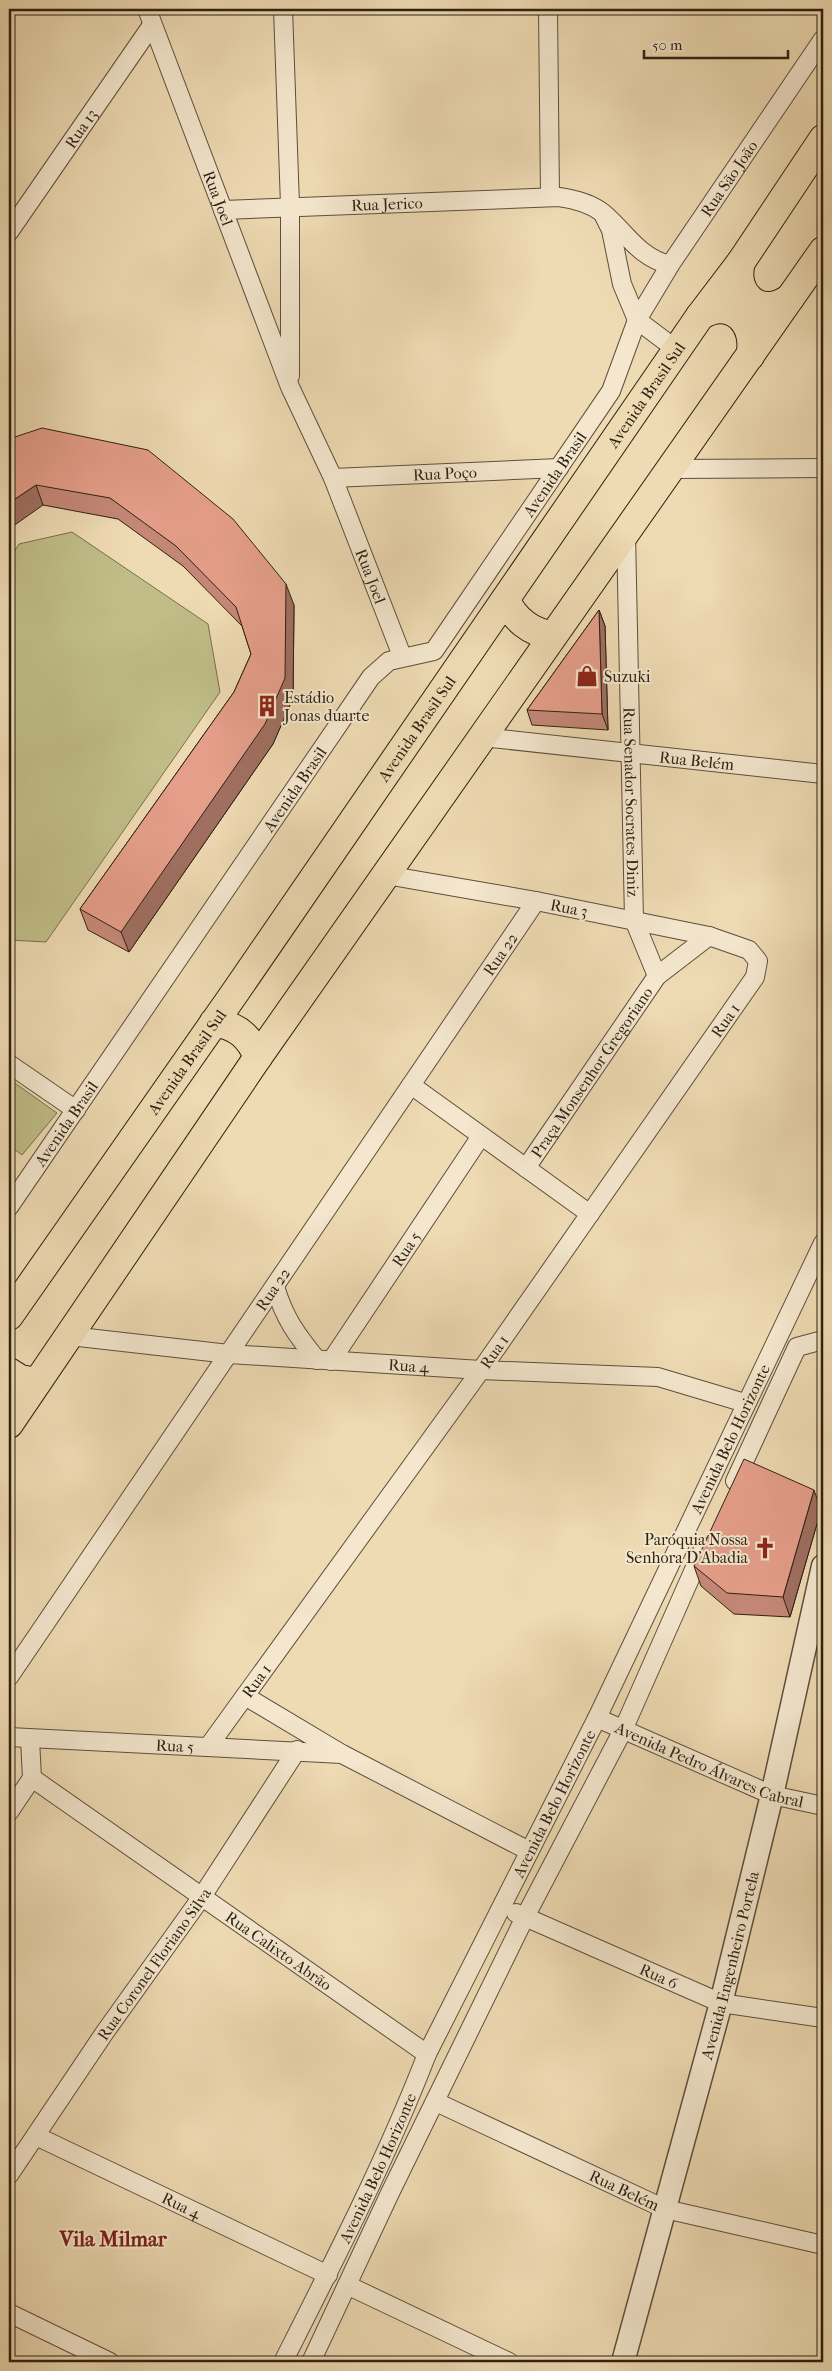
<svg xmlns="http://www.w3.org/2000/svg" width="832" height="2371" viewBox="0 0 832 2371" font-family="'IM FELL French Canon',serif">
<rect width="100%" height="100%" fill="#eedab3"/>
<filter id="stains"><feTurbulence type="fractalNoise" baseFrequency=".004" numOctaves="4"/><feColorMatrix values="0 0 0 0 .2 0 0 0 0 .09 0 0 0 0 .02 0 0 0 .5 -.17"/></filter>
<radialGradient id="worn" r=".72"><stop offset=".6" stop-color="#630" stop-opacity="0"/><stop offset="1" stop-color="#630" stop-opacity=".3"/></radialGradient>
<g fill="#c0bd88" stroke="#766f4e">
<polygon points="72,532 208,624 220,692 46,942 9,940 9,560 19,544"/>
<polygon points="9,1079 57,1113 22,1155 9,1145"/>
</g>
<g fill="none" stroke-linecap="round" stroke-linejoin="round">
<g stroke="#5d4f3b" stroke-width="20">
<g id="minor">
<path id="s1" d="M147,9L290,387L333,478L402,656"/>
<polyline points="283,9 290,205 290,376"/>
<polyline points="548,9 550,196"/>
<path id="s2" d="M223,210L559,197C574,199 590,203 603,213C626,232 639,258 670,265"/>
<polyline points="604,216 611,230 622,284 637,320 677,350"/>
<path id="s3" d="M9,232L152,25"/>
<polyline points="670,469 823,468"/>
<path id="s4" d="M333,478L559,468"/>
<path id="s5" d="M626,533L634,920L657,976"/>
<path id="s6" d="M482,737L823,774"/>
<polyline points="9,1064 76,1110"/>
<polyline points="411,1085 590,1214"/>
<path id="s7" d="M526,1168L657,976L709,936"/>
<path id="s8" d="M9,1207L371,677L389,661L434,651L611,391L637,320L670,265L823,39"/>
<path d="M275,1287C285,1319 296,1334 317,1360"/>
<path id="s9" d="M70,1336L229,1354L481,1370L658,1377L745,1403"/>
<path id="s10" d="M331,1361L481,1136"/>
<polyline points="735,1481 797,1347 823,1340"/>
<path id="s11" d="M9,1677L536,901"/>
<polyline points="245,1696 342,1754 529,1851"/>
<path id="s12" d="M597,1718L772,1795L823,1806"/>
<path id="s13" d="M9,1737L342,1754"/>
<path id="s14" d="M208,1747L481,1370L755,977L758,961L749,950L709,936L536,901L386,875"/>
<path id="s15" d="M32,1778L427,2054"/>
<polyline points="9,1812 32,1778 30,1739"/>
<path id="s16" d="M516,1913L721,2003L823,2018"/>
<path id="s17" d="M436,2102L665,2209L823,2245"/>
<path id="s18" d="M36,2136L328,2275"/>
<path id="s19" d="M9,2175L105,2032L201,1898L297,1750"/>
<polyline points="347,2285 509,2362"/>
<polyline points="9,2313 110,2362"/>
<path id="s20" d="M283,2362C334,2261 386,2160 427,2054L597,1718L823,1243"/>
<polyline points="311,2362 390,2193 525,1917 623,1730 704,1547"/>
</g>
</g>
<g stroke="#5d4f3b" stroke-width="25">
<g id="tertiary">
<path id="s21" d="M623,2362L721,2003L772,1795L823,1566"/>
</g>
</g>
<g stroke="#2d2113" stroke-width="30">
<g id="primary">
<path d="M741,262C732,295 761,319 790,298"/>
<path d="M700,316C731,296 758,324 750,356"/>
<path d="M505,600C516,620 529,631 552,636"/>
<path d="M214,1022C237,1026 249,1036 258,1057"/>
<path id="s22" d="M9,1316L234,994L700,316L741,262L823,139"/>
<polyline points="9,1372 20,1379 37,1382"/>
<polyline points="9,1424 258,1057 823,251"/>
</g>
</g>
<use href="#minor" stroke="#f4e7ce" stroke-width="18"/>
<use href="#tertiary" stroke="#f4e7ce" stroke-width="22"/>
<use href="#primary" stroke="#eedab3" stroke-width="28"/>
</g>
<g fill="#c58877" stroke="#2d2113">
<polygon points="9,439 294,605 293,698 273,744 129,952 88,930 80,909 234,692 251,654 242,626 183,566 118,519 43,505"/>
<polygon points="599,610 605,626 608,730 532,725 527,710"/>
<polygon points="821,1510 790,1617 734,1614 701,1586 694,1566"/>
</g>
<g fill="#a06f61" stroke="#2d2113">
<polygon points="36,485 43,505 9,529 9,503"/>
<polygon points="286,584 294,605 293,698 273,744 129,952 121,932"/>
<polygon points="599,610 605,626 608,730 602,714"/>
<polygon points="814,1490 821,1510 790,1617 783,1597"/>
</g>
<g fill="#e59e8a" stroke="#2d2113">
<polygon points="42,428 148,450 233,519 286,584 285,678 265,724 121,932 80,909 234,692 251,654 236,607 176,546 110,498 36,485 9,503 9,439"/>
<polygon points="599,610 602,714 527,710"/>
<polygon points="744,1459 814,1490 783,1597 727,1593 694,1566"/>
</g>
<defs>
<g id="shop-bare" transform="scale(1.725)"><path d="M-5-2.5h2.3a2.7 3.5 0 0 1 5.4 0H5L5.5 6h-11ZM-1.5-2.5h3a1.5 2.3 0 0 0-3 0Z" fill="#8f2418" stroke="#f4e7ce" stroke-width="2.5" paint-order="stroke"/></g>
<g id="building-bare" transform="scale(1.725)"><path d="M-4-6H4V6H1V3H-1V6H-4ZM-2.5-4.3h1.7v1.8h-1.7ZM.8-4.3h1.7v1.8H.8ZM-2.5-1h1.7V.8h-1.7ZM.8-1h1.7V.8H.8Z" fill="#8f2418" stroke="#f4e7ce" stroke-width="2.5" paint-order="stroke"/></g>
<g id="church-bare" transform="scale(1.725)"><path d="M-1.2-6h2.4v3.5h3.3v2.4h-3.3V6h-2.4V-.1h-3.3v-2.4h3.3Z" fill="#8f2418" stroke="#f4e7ce" stroke-width="2.5" paint-order="stroke"/></g>
</defs>
<g fill-rule="evenodd">
<use href="#shop-bare" x="587" y="676"/>
<use href="#building-bare" x="267" y="706"/>
<use href="#church-bare" x="765" y="1548"/>
</g>
<g text-anchor="middle" dominant-baseline="central" stroke-width="4" stroke-linejoin="round" paint-order="stroke">
<g font-size="16" fill="#2d2113" stroke="#f4e7ce">
<text stroke="none"><textPath href="#s3" startOffset="126">Rua 13</textPath></text>
<text stroke="none"><textPath href="#s8" startOffset="1271">Rua São João</textPath></text>
<text stroke="none"><textPath href="#s1" startOffset="202">Rua Joel</textPath></text>
<text stroke="none"><textPath href="#s2" startOffset="164">Rua Jerico</textPath></text>
<text stroke="none"><textPath href="#s22" startOffset="1120">Avenida Brasil Sul</textPath></text>
<text stroke="none"><textPath href="#s4" startOffset="112">Rua Poço</textPath></text>
<text stroke="none"><textPath href="#s8" startOffset="926">Avenida Brasil</textPath></text>
<text stroke="none"><textPath href="#s1" startOffset="610">Rua Joel</textPath></text>
<text stroke="none"><textPath href="#s22" startOffset="715">Avenida Brasil Sul</textPath></text>
<text stroke="none"><textPath href="#s6" startOffset="216">Rua Belém</textPath></text>
<text stroke="none"><textPath href="#s8" startOffset="506">Avenida Brasil</textPath></text>
<text stroke="none"><textPath href="#s5" startOffset="269">Rua Senador Socrates Diniz</textPath></text>
<text transform="translate(569 908) rotate(11)">Rua 3</text>
<text stroke="none"><textPath href="#s11" startOffset="874">Rua 22</textPath></text>
<text stroke="none"><textPath href="#s14" startOffset="892">Rua 1</textPath></text>
<text stroke="none"><textPath href="#s22" startOffset="310">Avenida Brasil Sul</textPath></text>
<text stroke="none"><textPath href="#s7" startOffset="116">Praça Monsenhor Gregoriano</textPath></text>
<text stroke="none"><textPath href="#s8" startOffset="101">Avenida Brasil</textPath></text>
<text stroke="none"><textPath href="#s10" startOffset="135">Rua 5</textPath></text>
<text stroke="none"><textPath href="#s11" startOffset="469">Rua 22</textPath></text>
<text stroke="none"><textPath href="#s14" startOffset="488">Rua 1</textPath></text>
<text stroke="none"><textPath href="#s9" startOffset="340">Rua 4</textPath></text>
<text stroke="none"><textPath href="#s20" startOffset="1026">Avenida Belo Horizonte</textPath></text>
<text stroke="none"><textPath href="#s14" startOffset="82">Rua 1</textPath></text>
<text stroke="none"><textPath href="#s13" startOffset="166">Rua 5</textPath></text>
<text stroke="none"><textPath href="#s12" startOffset="122">Avenida Pedro Álvares Cabral</textPath></text>
<text stroke="none"><textPath href="#s20" startOffset="621">Avenida Belo Horizonte</textPath></text>
<text stroke="none"><textPath href="#s15" startOffset="301">Rua Calixto Abrão</textPath></text>
<text stroke="none"><textPath href="#s19" startOffset="256">Rua Coronel Floriano Silva</textPath></text>
<text stroke="none"><textPath href="#s21" startOffset="411">Avenida Engenheiro Portela</textPath></text>
<text stroke="none"><textPath href="#s16" startOffset="156">Rua 6</textPath></text>
<text stroke="none"><textPath href="#s20" startOffset="216">Avenida Belo Horizonte</textPath></text>
<text stroke="none"><textPath href="#s17" startOffset="208">Rua Belém</textPath></text>
<text stroke="none"><textPath href="#s18" startOffset="161">Rua 4</textPath></text>
</g>
<g font-size="16" fill="#2d2113" stroke="#f4e7ce" text-anchor="start">
<text x="604" y="676">Suzuki</text>
<text x="284" y="697">Estádio<tspan x="284" dy="18">Jonas duarte</tspan></text>
<text x="748" y="1539" text-anchor="end">Paróquia Nossa<tspan x="748" dy="18">Senhora D’Abadia</tspan></text>
</g>
<g font-size="21" font-weight="bold" fill="#7a1f14" stroke="#f4e7ce">
<text x="113" y="2239">Vila Milmar</text>
</g>
</g>
<rect width="832" height="2371" fill="none" stroke="#eedab3" stroke-width="30"/>
<rect x="10" y="10" width="812" height="2351" fill="none" stroke="#2d2113" stroke-width="2.5"/>
<rect x="15" y="15" width="802" height="2341" fill="none" stroke="#2d2113"/>
<path d="M644 50v8h144v-8" fill="none" stroke="#2d2113" stroke-width="2.5"/>
<text x="652" y="50" font-size="15" fill="#2d2113" stroke="#f4e7ce" stroke-width="4" paint-order="stroke">50 m</text>
<rect width="100%" height="100%" filter="url(#stains)"/>
<rect width="100%" height="100%" fill="url(#worn)"/>
</svg>
